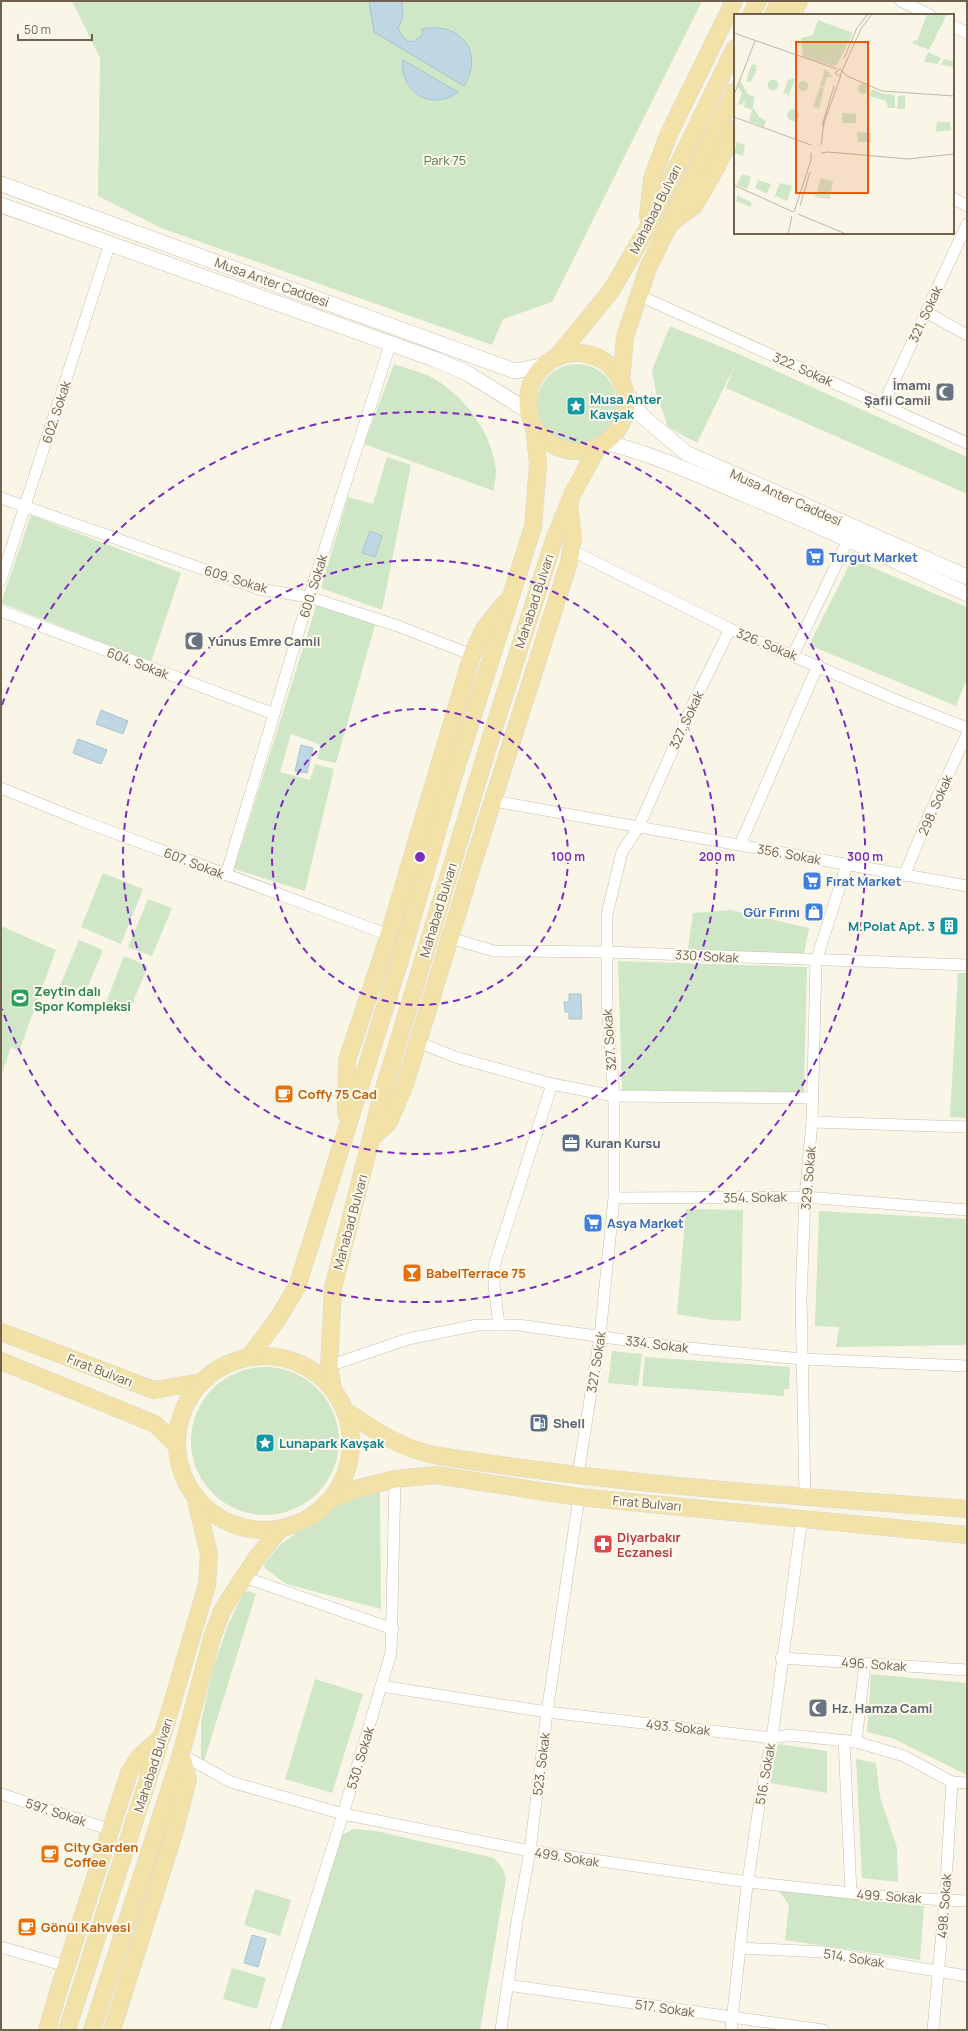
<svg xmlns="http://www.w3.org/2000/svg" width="968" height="2031" viewBox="0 0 968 2031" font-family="Manrope,sans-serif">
<rect width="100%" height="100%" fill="#faf6e7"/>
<g fill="#cfe6c7">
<polygon points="72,1 702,1 552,302 503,319 492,345 161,228 98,196 100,58"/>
<polygon points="670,326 741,355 967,457 967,494 726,388 734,367 697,443 668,427 656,393 652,370"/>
<circle cx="577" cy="404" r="40"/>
<path d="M394,364C405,368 418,371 429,376C463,393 492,432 496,470C496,477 494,485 494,491L364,444Z"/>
<polygon points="387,457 411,465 382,610 321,588 348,497 373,504"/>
<polygon points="31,515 181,573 151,662 1,603"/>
<polygon points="852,559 967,607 967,678 956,706 809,645"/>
<polygon points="317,603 375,625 336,763 317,759 321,745 291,734 280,772 310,780 315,764 334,769 305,891 234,869"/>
<polygon points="103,873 143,889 121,944 81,927"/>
<polygon points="148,899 172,908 152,956 128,947"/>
<polygon points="731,910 809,928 804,954 688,949 693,913"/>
<polygon points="1,926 56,950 19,1051 11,1047 2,1073"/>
<polygon points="79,940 103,950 83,998 59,988"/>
<polygon points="124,956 148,966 128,1014 105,1005"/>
<polygon points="618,961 807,967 804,1092 622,1090"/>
<polygon points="958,973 967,973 967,1118 950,1117"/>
<polygon points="686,1209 743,1210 741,1321 713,1320 677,1314"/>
<polygon points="819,1211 967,1219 967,1345 836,1347 839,1327 815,1326"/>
<polygon points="612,1351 642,1354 638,1386 608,1383"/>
<polygon points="645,1357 790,1367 789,1389 784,1389 784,1396 642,1386"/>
<circle cx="265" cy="1441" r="74"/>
<polygon points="380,1491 381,1609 286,1584 265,1568 264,1564 281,1544 311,1523 346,1501 366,1493"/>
<polygon points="248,1591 256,1594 204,1761 201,1760 201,1722 213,1669 228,1625 244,1592"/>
<polygon points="871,1674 967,1683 967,1775 892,1738 867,1732"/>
<polygon points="315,1679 363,1694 332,1793 285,1779"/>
<polygon points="778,1744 827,1751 827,1793 770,1783"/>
<polygon points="856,1759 876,1763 880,1797 897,1848 898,1882 862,1878"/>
<polygon points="353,1829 376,1831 494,1858 503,1869 506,1879 480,2030 279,2030 342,1835"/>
<polygon points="255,1889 291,1900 280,1936 244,1925"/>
<polygon points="779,1891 924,1906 920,1960 785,1940 789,1905"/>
<polygon points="232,1968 266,1978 257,2009 223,1999"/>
</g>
<g fill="#bed7e2" stroke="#a5c4d2">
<path d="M369,1H402L403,17L398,28L403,38L408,41L412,42L422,36V29C460,21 485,52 464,86L374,32Z"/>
<path d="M403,60L458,92C432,112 399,92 403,60Z"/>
<polygon points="370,531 382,536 375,557 362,553"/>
<polygon points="101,710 128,721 123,734 96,724"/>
<polygon points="78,739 107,750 101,764 73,753"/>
<polygon points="301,745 313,748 307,773 295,771"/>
<polygon points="569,994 581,994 582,1019 569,1019 569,1012 565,1012 564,1002 569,1002"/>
<polygon points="252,1935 266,1939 258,1967 244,1963"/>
</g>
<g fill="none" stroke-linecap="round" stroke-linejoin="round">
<g stroke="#c8bdac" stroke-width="12">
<g id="minor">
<polyline points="901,1 930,15"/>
<polyline points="953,26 967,33"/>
<polyline points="953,198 967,206"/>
<polyline points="638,295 967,443"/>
<polyline points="926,312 967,335"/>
<polyline points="883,405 967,224"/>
<polyline points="1,498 259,589 309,597 398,626 472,655"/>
<polyline points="571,550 730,629 896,700 967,728"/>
<polyline points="1,580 110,243"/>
<polyline points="1,611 274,714"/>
<polyline points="793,655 849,538"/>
<polyline points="1,788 80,820 389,935"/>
<polyline points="494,801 967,886"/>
<polyline points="740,845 818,665"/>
<polyline points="226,875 309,597 390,345"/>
<polyline points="904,876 930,813 967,734"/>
<polyline points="450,938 494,951 608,952 967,965"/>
<polyline points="418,1042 455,1057 552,1084 614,1096 813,1098"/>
<polyline points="812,1122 967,1127"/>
<polyline points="614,1198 805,1197 967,1210"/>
<polyline points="499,1325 494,1285 494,1266 552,1084"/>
<polyline points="329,1366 408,1339 477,1325 518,1325 668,1346 802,1359 967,1366"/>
<polyline points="578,1475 600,1336 614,1198 614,1096 607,1006 607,914 622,852 638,828 694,702 730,629"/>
<polyline points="805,1497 801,1299 805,1197 812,1122 816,961 847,864"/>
<polyline points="244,1577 393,1629"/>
<polyline points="781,1658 967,1670"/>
<polyline points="381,1686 547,1712 772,1738 790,1735 856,1742 904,1756 952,1782 967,1783"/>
<polyline points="844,1740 851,1893"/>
<polyline points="856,1742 865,1663"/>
<polyline points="181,1754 231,1782 343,1814 530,1851 748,1882 888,1897 967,1901"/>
<polyline points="1,1794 111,1830"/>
<polyline points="1,1947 66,1966"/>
<polyline points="740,1948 823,1952 967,1976"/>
<polyline points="507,1985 823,2030"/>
<polyline points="275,2030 343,1814 391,1653 395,1479"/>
<polyline points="501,2030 517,1921 530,1851 547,1712 579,1497"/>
<polyline points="731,2030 746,1894 760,1799 772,1738 802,1518"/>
<polyline points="933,2030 945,1899 952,1782"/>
</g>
</g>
<g stroke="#cbbeaa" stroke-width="16">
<g id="secondary">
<polyline points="1,184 515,371 545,365"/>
<polyline points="1,205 434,359 467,373 528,411"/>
<polyline points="625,390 641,415 686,453 967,577"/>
<path d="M605,442C655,455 701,476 748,496C822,527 894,560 967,594"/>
</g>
</g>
<g stroke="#dad6d1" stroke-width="18">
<g id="primary">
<polyline points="751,15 758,1"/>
<polyline points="773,15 780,1"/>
<polyline points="792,15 799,1"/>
<polyline points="648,217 652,179 668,136 734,1"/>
<polyline points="672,222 694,206 715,170 735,129"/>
<circle cx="577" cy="402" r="49"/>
<polyline points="556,358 611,291 647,229 735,48"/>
<polyline points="621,382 625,337 648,268 735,91"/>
<polyline points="346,1114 347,1060 385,948 472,655 483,630 505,603"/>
<polyline points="371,1139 389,1122 405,1084 473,863 569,562 573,538 569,504"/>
<polyline points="1,1332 154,1390 201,1382"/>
<circle cx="264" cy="1443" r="87"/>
<polyline points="249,1357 277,1320 297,1287 400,960 452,781 533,527 538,464 534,426"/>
<polyline points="1,1361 155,1424 176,1445"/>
<polyline points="333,1389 329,1366 333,1288 382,1095 487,750 554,540 573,493 599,445"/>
<path d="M346,1411C374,1431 406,1451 440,1456C614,1484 791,1496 967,1509"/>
<polyline points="331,1500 356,1489 395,1479 435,1475 579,1497 967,1535"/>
<polyline points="47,2030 59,1989 129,1773 139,1757 162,1737"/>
<polyline points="67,2030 168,1717 207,1585 209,1555 195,1496"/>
<polyline points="92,2030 181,1754 212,1638 222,1611 232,1595 258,1556 280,1529"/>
<polyline points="112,2030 175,1830 188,1779 181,1754"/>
</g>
</g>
<use href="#minor" stroke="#fff" stroke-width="11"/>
<use href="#secondary" stroke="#fff" stroke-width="15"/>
<use href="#primary" stroke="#f2e2a7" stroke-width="17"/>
</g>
<g fill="none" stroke="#7b2cbf" stroke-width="2" stroke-dasharray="7 5">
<circle cx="420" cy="857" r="148"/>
<circle cx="420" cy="857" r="297"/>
<path d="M2 705A445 445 0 1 1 2 1009"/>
</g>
<defs>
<g id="mosque-square" transform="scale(1)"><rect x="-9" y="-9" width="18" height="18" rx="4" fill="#6b7280" stroke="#fdf9ed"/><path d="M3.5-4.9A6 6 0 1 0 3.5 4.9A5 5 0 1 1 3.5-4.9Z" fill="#fff"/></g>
<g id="sight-square" transform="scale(1)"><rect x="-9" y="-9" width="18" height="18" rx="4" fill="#0f9aa8" stroke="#fdf9ed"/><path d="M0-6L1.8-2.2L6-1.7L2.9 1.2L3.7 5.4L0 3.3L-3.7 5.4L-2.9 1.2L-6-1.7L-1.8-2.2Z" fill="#fff"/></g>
<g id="supermarket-square" transform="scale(1)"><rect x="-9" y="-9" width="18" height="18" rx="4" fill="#3f7fe0" stroke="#fdf9ed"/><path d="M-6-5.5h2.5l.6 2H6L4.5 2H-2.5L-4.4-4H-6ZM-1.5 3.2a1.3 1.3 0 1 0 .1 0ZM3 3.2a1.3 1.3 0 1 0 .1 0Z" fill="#fff"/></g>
<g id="shop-square" transform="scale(1)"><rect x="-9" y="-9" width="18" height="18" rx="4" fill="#3f7fe0" stroke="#fdf9ed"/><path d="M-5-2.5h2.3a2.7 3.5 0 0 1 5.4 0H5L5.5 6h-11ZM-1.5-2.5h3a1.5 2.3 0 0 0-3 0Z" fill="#fff"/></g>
<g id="building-square" transform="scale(1)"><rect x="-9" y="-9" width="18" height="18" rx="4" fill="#0f9aa8" stroke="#fdf9ed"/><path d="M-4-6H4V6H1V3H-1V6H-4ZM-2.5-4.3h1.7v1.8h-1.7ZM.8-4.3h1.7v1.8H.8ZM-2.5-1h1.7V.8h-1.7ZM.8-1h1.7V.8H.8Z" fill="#fff"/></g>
<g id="stadium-square" transform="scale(1)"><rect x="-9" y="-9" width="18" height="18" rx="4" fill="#2e9e5b" stroke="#fdf9ed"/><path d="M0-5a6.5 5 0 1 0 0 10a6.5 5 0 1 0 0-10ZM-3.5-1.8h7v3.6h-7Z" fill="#fff"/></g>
<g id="cafe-square" transform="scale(1)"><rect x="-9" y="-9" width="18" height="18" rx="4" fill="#e8710a" stroke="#fdf9ed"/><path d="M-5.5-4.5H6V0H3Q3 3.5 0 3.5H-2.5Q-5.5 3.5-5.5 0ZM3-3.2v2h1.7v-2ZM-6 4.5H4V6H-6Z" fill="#fff"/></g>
<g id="office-square" transform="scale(1)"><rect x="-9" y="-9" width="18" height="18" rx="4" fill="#5c6f8a" stroke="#fdf9ed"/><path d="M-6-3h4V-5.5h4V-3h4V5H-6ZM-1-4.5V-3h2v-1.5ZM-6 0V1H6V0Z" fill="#fff"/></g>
<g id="bar-square" transform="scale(1)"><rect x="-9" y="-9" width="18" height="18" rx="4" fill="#e8710a" stroke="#fdf9ed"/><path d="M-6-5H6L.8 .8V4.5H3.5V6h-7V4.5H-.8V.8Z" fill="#fff"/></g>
<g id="fuel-square" transform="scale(1)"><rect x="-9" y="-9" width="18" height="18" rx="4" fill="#5c6f8a" stroke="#fdf9ed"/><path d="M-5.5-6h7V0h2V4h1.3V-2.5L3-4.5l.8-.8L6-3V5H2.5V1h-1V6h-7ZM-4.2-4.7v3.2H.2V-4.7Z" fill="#fff"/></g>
<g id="pharmacy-square" transform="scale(1)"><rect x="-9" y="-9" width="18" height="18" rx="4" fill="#e0444e" stroke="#fdf9ed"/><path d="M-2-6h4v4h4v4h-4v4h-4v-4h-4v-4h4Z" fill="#fff"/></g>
</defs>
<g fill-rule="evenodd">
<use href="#mosque-square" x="945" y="392"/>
<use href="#sight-square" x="576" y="406"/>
<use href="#supermarket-square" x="815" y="557"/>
<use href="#mosque-square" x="194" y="641"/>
<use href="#supermarket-square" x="812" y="881"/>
<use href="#shop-square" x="814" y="912"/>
<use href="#building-square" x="949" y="926"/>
<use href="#stadium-square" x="20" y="998"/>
<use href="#cafe-square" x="284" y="1094"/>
<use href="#office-square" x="571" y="1143"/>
<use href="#supermarket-square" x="593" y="1223"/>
<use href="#bar-square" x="412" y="1273"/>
<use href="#fuel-square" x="539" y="1423"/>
<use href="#sight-square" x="265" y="1443"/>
<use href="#pharmacy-square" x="603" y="1544"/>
<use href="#mosque-square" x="818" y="1708"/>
<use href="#cafe-square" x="50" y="1854"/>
<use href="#cafe-square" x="27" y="1927"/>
</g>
<g text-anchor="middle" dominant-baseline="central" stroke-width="4" stroke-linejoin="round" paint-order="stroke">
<g font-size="13" fill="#517b4b" stroke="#fdf9ed">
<text x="445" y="160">Park 75</text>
</g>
<g font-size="13" fill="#71604e" stroke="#fdf9ed">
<text transform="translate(655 209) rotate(-63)">Mahabad Bulvarı</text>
<text transform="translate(272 282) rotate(20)">Musa Anter Caddesi</text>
<text transform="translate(925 314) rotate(-65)">321. Sokak</text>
<text transform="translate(803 369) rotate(24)">322. Sokak</text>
<text transform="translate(56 412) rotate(-72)">602. Sokak</text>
<text transform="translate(786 497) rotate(24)">Musa Anter Caddesi</text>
<text transform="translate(236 579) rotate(17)">609. Sokak</text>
<text transform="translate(313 586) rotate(-73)">600. Sokak</text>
<text transform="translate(534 601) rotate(-72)">Mahabad Bulvarı</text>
<text transform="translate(767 644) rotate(22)">326. Sokak</text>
<text transform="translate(138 663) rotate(21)">604. Sokak</text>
<text transform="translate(686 720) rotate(-65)">327. Sokak</text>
<text transform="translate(935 805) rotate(-66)">298. Sokak</text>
<text transform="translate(789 854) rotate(10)">356. Sokak</text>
<text transform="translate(194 863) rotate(21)">607. Sokak</text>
<text transform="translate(438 910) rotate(-73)">Mahabad Bulvarı</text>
<text transform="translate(707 956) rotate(3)">330. Sokak</text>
<text transform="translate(609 1040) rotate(-94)">327. Sokak</text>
<text transform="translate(808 1178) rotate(-85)">329. Sokak</text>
<text transform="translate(755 1197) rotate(-1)">354. Sokak</text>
<text transform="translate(350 1222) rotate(-75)">Mahabad Bulvarı</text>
<text transform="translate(657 1344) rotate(7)">334. Sokak</text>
<text transform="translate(596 1362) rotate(-81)">327. Sokak</text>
<text transform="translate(100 1370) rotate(21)">Fırat Bulvarı</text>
<text transform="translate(647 1503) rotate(5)">Fırat Bulvarı</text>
<text transform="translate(874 1664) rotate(4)">496. Sokak</text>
<text transform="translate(678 1727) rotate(6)">493. Sokak</text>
<text transform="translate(360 1758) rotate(-73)">530. Sokak</text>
<text transform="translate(541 1764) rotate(-83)">523. Sokak</text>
<text transform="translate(153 1765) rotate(-72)">Mahabad Bulvarı</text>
<text transform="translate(765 1774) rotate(-80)">516. Sokak</text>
<text transform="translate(56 1812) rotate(18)">597. Sokak</text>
<text transform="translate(567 1857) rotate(9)">499. Sokak</text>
<text transform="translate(889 1896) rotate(4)">499. Sokak</text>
<text transform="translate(944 1906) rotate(-86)">498. Sokak</text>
<text transform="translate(854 1958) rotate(9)">514. Sokak</text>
<text transform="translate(665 2008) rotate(8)">517. Sokak</text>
</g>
<g font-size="13" font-weight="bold" fill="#5b616d" stroke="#fdf9ed" text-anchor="start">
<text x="931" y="385" text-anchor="end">İmamı<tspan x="931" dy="15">Şafii Camii</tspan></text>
<text x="208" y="641">Yunus Emre Camii</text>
<text x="832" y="1708">Hz. Hamza Cami</text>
</g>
<g font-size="13" font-weight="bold" fill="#0d838f" stroke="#fdf9ed" text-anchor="start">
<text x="590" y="399">Musa Anter<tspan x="590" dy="15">Kavşak</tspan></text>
<text x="935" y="926" text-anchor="end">M.Polat Apt. 3</text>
<text x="279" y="1443">Lunapark Kavşak</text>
</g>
<g font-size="13" font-weight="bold" fill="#366cbe" stroke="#fdf9ed" text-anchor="start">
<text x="829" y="557">Turgut Market</text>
<text x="826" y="881">Fırat Market</text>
<text x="800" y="912" text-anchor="end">Gür Fırını</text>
<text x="607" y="1223">Asya Market</text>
</g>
<g font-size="13" font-weight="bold" fill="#27864d" stroke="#fdf9ed" text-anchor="start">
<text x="34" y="991">Zeytin dalı<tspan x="34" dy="15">Spor Kompleksi</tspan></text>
</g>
<g font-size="13" font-weight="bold" fill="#c56008" stroke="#fdf9ed" text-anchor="start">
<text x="298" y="1094">Coffy 75 Cad</text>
<text x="426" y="1273">BabelTerrace 75</text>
<text x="64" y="1847">City Garden<tspan x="64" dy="15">Coffee</tspan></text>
<text x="41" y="1927">Gönül Kahvesi</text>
</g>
<g font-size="13" font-weight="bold" fill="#4e5e75" stroke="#fdf9ed" text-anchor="start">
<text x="585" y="1143">Kuran Kursu</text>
<text x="553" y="1423">Shell</text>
</g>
<g font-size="13" font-weight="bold" fill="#be3a42" stroke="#fdf9ed" text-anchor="start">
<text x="617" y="1537">Diyarbakır<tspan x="617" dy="15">Eczanesi</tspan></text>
</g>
</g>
<g transform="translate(734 14)">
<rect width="220" height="220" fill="#faf6e7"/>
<path d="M193,0H213L195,36L178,29L180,26L183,27ZM84,6L119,19L103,51L99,52L69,43L67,24L79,21ZM194,38L207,44L204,50L190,48ZM210,45L220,48V53L206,51ZM18,50L24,52L21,53L23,55L17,68L12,67ZM91,55L99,63H93L90,73L86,72ZM55,63V67L57,64L61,65L54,83L53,79L49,80ZM33.5 71a5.5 5.5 0 1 1 11 0a5.5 5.5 0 1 1-11 0ZM64 72a5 5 0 1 1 10 0a5 5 0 1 1-10 0ZM6,67L14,80L21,83L18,96L10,93L12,85L8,91L4,90L8,79L10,82L4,73ZM124 75a5 5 0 1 1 10 0a5 5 0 1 1-10 0ZM86,73L90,75L85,94L79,93ZM138,75L147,79L161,81V94H154L152,87L135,82ZM171,81V95H163L164,82ZM19,93L25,103L32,107L30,113L15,107ZM53 101a6 6 0 1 1 12 0a6 6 0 1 1-12 0ZM108,99L122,100V109H108ZM203,108H216L217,116L202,118ZM123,118L137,119V128H124ZM3,128L11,131L9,142L0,139ZM8,160L17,163L13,175L3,171ZM87,164L99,167L96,185L81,183ZM20,165L37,170L33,180L21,174L24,167ZM46,169L58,172L53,187L42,182L39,186ZM3,181L18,189L16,193L0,186H3Z" fill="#cfe6c7"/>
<path fill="none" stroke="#bfb6a5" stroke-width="1" d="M0,19L103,55M110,44L123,14L134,0M108,57L106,62L101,59L106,55L113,62L148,77L220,82M108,57L127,15L138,0M0,81L21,27M0,103L77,131M88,112L100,72M87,131L90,109L107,61M87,139L94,138L174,145L220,140M0,171L59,198M66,192L76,158M60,198L77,146V139M64,200L112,220M54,220L58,202"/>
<path fill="#e8590c" fill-opacity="0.15" stroke="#e8590c" stroke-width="2" d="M62,28H134V179H62Z"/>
<rect width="220" height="220" fill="none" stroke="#71604e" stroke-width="2"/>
</g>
<circle cx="420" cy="857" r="6" fill="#7b2cbf" stroke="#fdf9ed" stroke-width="2"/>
<g font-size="12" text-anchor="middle" font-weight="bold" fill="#7b2cbf" stroke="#fdf9ed" stroke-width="4" stroke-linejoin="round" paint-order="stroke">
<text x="568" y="861">100 m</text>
<text x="717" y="861">200 m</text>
<text x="865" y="861">300 m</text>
</g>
<rect width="968" height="2031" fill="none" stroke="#71604e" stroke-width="4"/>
<path d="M18 34v6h74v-6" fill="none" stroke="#71604e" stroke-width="2"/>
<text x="24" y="34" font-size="12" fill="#71604e" stroke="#fdf9ed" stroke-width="3" paint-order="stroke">50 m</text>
</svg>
